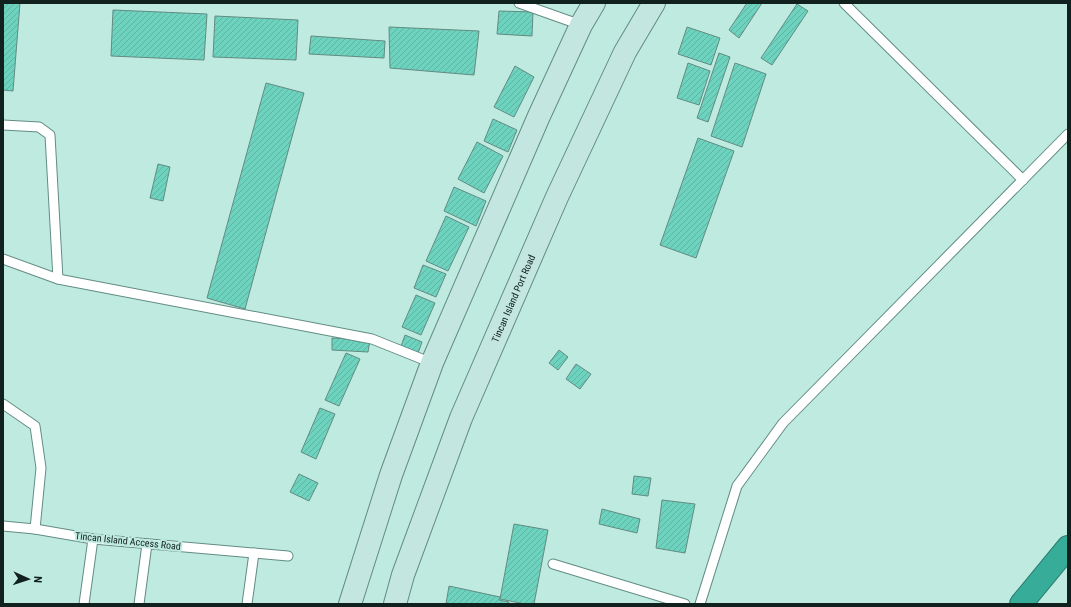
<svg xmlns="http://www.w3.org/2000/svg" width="1071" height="607" viewBox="0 0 1071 607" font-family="'Roboto Condensed',sans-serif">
<defs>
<pattern id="building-hatch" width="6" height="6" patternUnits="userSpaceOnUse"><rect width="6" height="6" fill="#6dd3bf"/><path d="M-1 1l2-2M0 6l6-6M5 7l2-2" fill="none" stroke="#5db5a4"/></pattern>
</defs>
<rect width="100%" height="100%" fill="#beeae0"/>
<g fill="url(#building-hatch)" stroke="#628b82">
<polygon points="3,3 20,3 13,91 3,90"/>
<polygon points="747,3 762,3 739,38 729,30"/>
<polygon points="797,4 808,11 772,65 761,58"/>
<polygon points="113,10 207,14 204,60 111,56"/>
<polygon points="499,11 533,12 532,36 497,34"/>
<polygon points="215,16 298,20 296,60 213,57"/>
<polygon points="389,27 479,31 474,75 390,68"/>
<polygon points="687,27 720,38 711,65 678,54"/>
<polygon points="311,36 385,41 384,58 309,54"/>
<polygon points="719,53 730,57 708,122 697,118"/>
<polygon points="688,63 710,71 699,105 677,98"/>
<polygon points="735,63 766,74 742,147 711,136"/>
<polygon points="515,66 534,77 514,117 494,107"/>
<polygon points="266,83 304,93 245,309 207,298"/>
<polygon points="493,119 517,130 508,152 484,141"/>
<polygon points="698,138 734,151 696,258 660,245"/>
<polygon points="477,142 503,156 484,193 458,179"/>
<polygon points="158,164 170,167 163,201 150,198"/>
<polygon points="454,187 486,201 476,226 444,211"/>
<polygon points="446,216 469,227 448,271 426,261"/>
<polygon points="423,265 446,274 436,297 414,288"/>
<polygon points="416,295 435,303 421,335 402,327"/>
<polygon points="405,335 422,342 417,356 400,349"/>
<polygon points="332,338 370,340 368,352 332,350"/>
<polygon points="559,350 568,357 558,370 549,363"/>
<polygon points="346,353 360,359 339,406 325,400"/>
<polygon points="576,364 591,374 580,389 566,379"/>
<polygon points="320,408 335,414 316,459 301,452"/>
<polygon points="299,474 318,483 309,501 290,492"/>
<polygon points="634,476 651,478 648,496 632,494"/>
<polygon points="662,500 695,504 685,553 656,548"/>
<polygon points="602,509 640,519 637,533 599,524"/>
<polygon points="514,524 548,530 534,604 525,604 500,599"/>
<polygon points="449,586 500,597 499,600 509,602 508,604 446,604"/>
</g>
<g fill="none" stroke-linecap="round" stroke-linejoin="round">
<g stroke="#638c83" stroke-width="11">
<g id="lane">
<polyline points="519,3 581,25"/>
<polyline points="844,3 1023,180"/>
<polyline points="3,125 39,127 50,135 58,279"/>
<polyline points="3,259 58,279 372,339 432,363"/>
<polyline points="3,404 35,426 41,468 35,529"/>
<polyline points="3,526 35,529 93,539 288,556"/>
<polyline points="553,564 685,604"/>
<polyline points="84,604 93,539"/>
<polyline points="139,604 147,544"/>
<polyline points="247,604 254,553"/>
<polyline points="700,604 737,486 783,423 1068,134"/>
</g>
</g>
<g stroke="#638c83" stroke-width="24">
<g id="secondary">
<polyline points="350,604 391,475 432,363 539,116 581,25 594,3"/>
<path id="s1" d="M395,604L403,575L461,418L557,197L625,52L654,3"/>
</g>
</g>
<g stroke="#297c6e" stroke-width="24">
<polyline id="highway" points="1021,604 1068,547"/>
</g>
<use href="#lane" stroke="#fff" stroke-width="9"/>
<use href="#secondary" stroke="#c3e6e0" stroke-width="22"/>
<use href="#highway" stroke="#37ad99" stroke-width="22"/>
</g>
<g text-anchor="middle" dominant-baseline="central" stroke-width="4" stroke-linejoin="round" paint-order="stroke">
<g font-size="10" fill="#10211e" stroke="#beeae0">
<text stroke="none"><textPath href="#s1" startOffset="328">Tincan Island Port Road</textPath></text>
<text transform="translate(128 541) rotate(6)">Tincan Island Access Road</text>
</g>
</g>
<rect width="1071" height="607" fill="none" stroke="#10211e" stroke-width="8"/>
<g transform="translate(28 579) rotate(93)" stroke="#beeae0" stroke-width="3" paint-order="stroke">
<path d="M0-3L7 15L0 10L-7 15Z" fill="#10211e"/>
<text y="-6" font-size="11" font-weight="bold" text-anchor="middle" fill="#10211e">N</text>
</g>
</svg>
